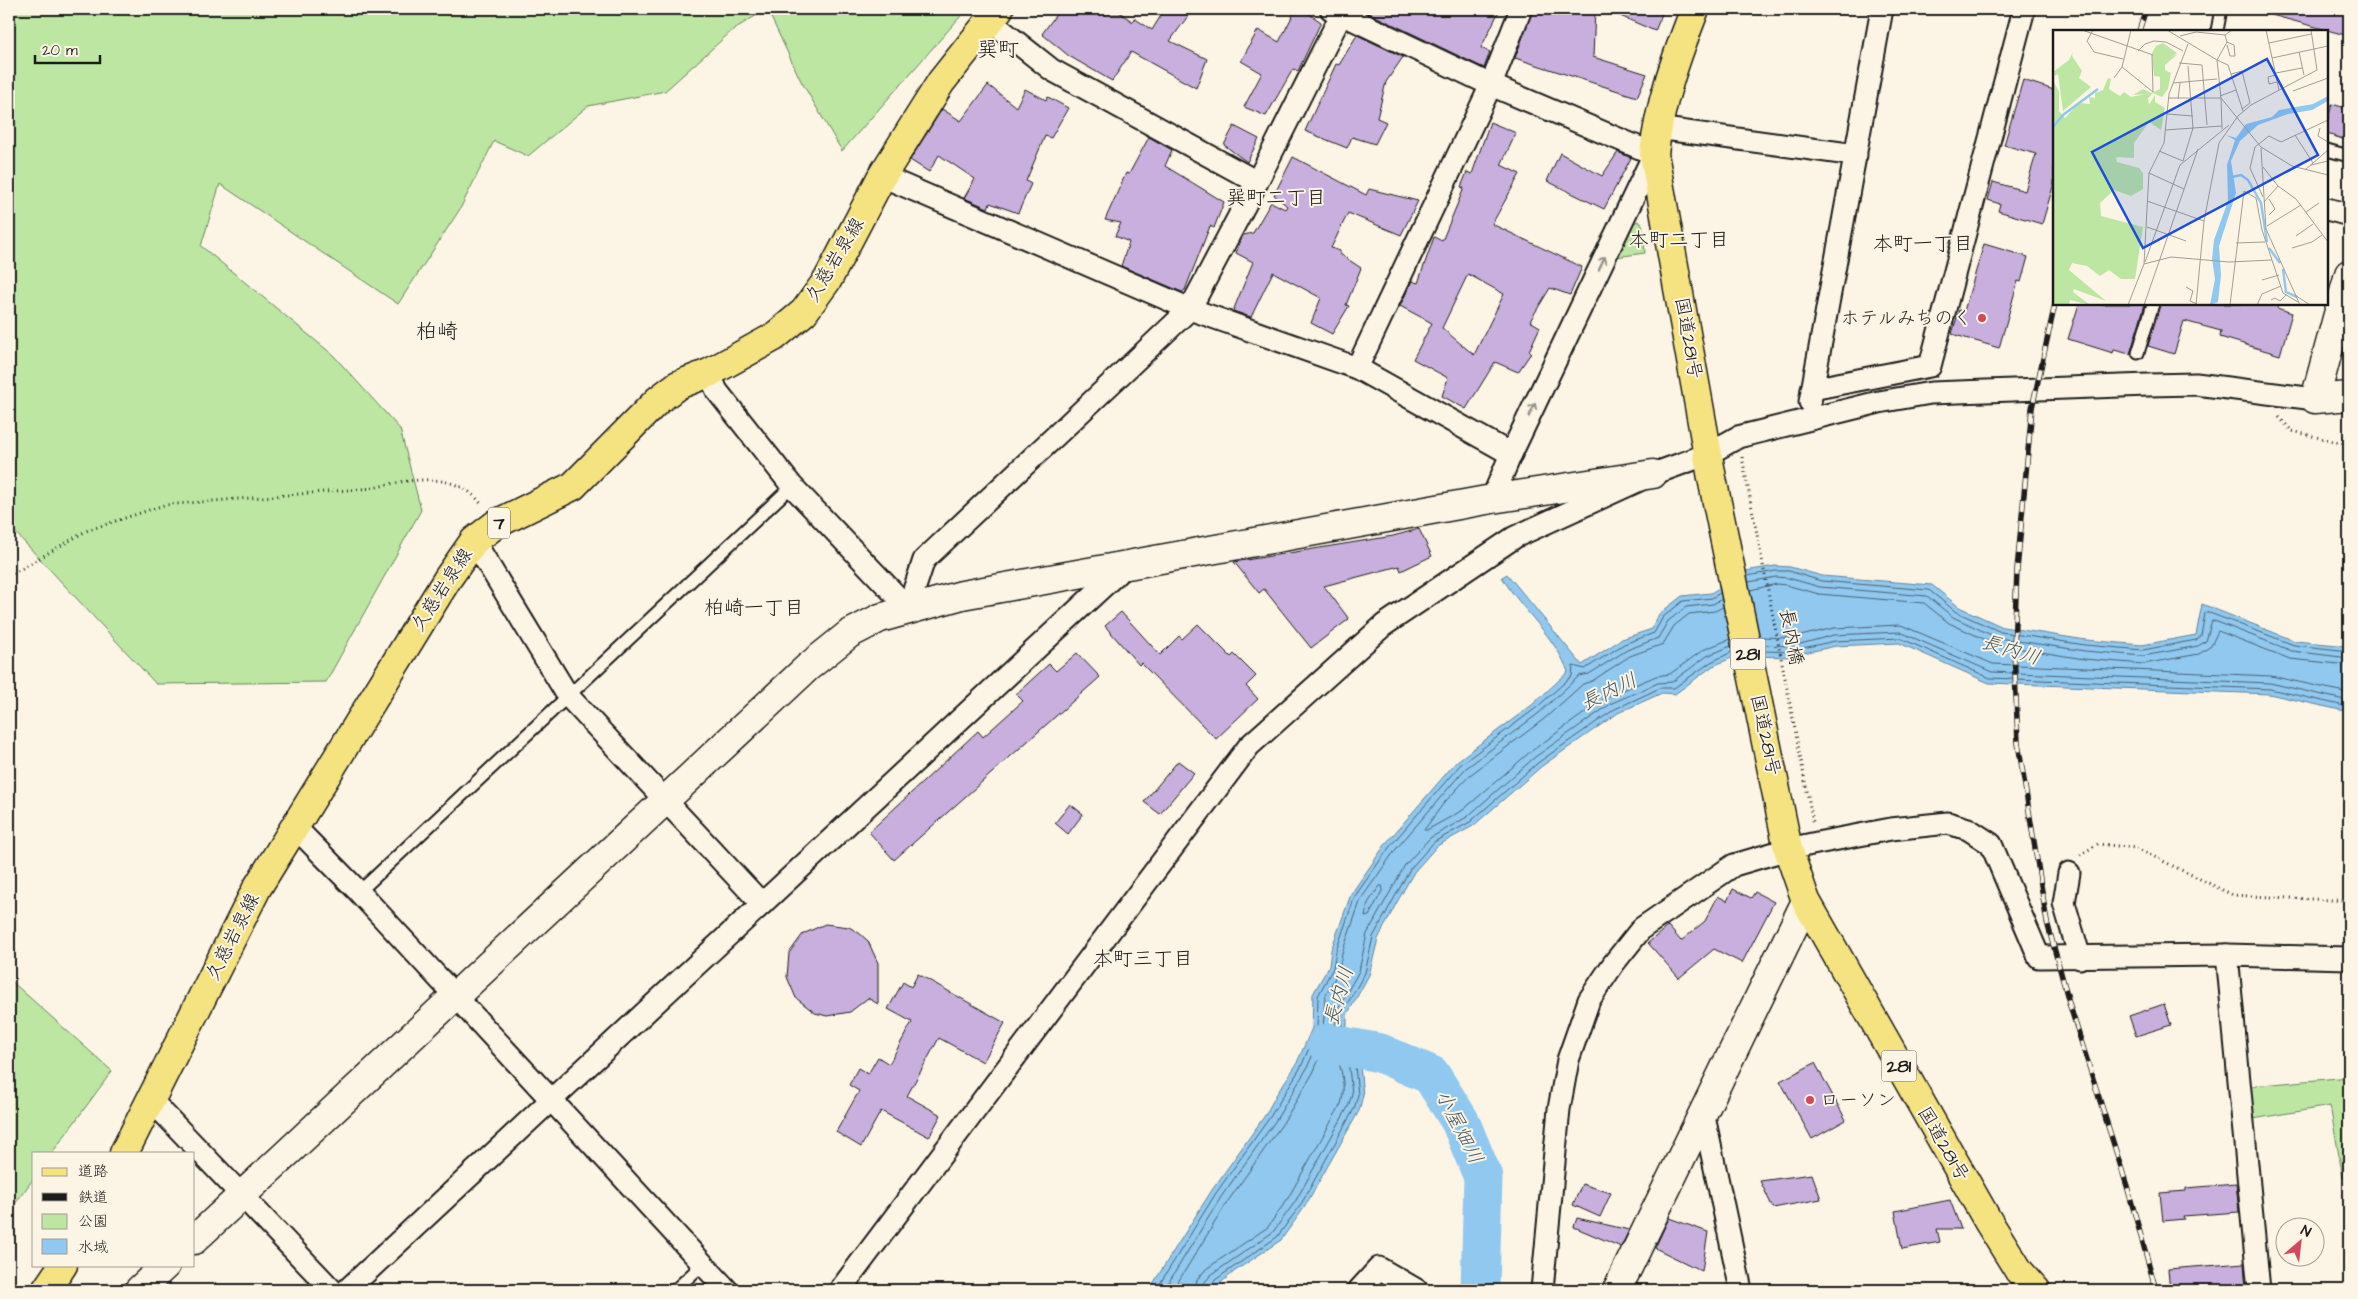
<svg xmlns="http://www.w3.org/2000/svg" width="2358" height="1299" viewBox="0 0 2358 1299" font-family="'Architects Daughter','Klee One',sans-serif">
<rect width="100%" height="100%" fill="#fcf5e5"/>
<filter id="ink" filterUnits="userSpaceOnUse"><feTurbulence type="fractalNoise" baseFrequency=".02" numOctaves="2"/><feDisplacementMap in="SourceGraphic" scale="10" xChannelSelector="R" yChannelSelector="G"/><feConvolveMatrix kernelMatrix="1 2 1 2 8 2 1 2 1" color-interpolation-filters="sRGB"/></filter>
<g filter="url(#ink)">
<g fill="#bde6a3" stroke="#6c8160">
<polygon points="9,9 967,9 842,151 801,81 767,9 734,29 665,91 588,106 528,156 494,141 460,209 398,304 220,184 201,246 333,355 400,429 421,510 326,682 156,684 14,531 9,532"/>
<polygon points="1638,221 1642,224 1645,253 1616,257 1634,223"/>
<polygon points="9,979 112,1071 52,1153 34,1153 34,1178 9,1212"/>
<polygon points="2349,1077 2349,1177 2343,1178 2330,1106 2253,1119 2251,1086"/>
</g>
<path fill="#90c8ef" stroke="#62839b" d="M1775,566L1790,567L1822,576L1932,585L1959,607L2003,627L2086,640L2142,645L2196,635L2202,604L2295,641L2349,646V712L2269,694L1989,683L1899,643L1836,646L1804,653L1796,657L1736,656L1713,666L1675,694L1662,693L1618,713L1542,766L1473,826L1437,846L1414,872L1396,904L1378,939L1369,975L1347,1015V1034L1360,1065L1363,1095L1359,1111L1304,1208L1281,1240L1235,1271L1212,1290H1149L1212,1190L1266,1114L1276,1095L1296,1065L1312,1028L1313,994L1329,966L1331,950L1351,894L1387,842L1457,761L1532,705L1568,672C1556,637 1521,610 1502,577L1507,574L1582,665L1622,639L1652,629L1659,614L1682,596L1711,593L1745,571Z"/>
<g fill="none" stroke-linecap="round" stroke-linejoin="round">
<g stroke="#4a6170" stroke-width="1">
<polyline points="1747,576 1776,571 1789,571 1821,581 1929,590 1956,612 2001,632 2085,645 2143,650 2196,640 2201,636 2205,613 2207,612 2294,645 2349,651"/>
<polyline points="1749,582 1776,577 1788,578 1820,587 1927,596 1953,617 1998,638 2085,651 2143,656 2198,646 2206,641 2212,620 2292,651 2349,658"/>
<polyline points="1750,590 1777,584 1786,585 1819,594 1924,603 1949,623 1997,645 2084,659 2143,664 2199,654 2211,646 2218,631 2290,659 2349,665"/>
<polyline points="1723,607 1715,611 1689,614 1674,626 1663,644 1630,656 1592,681 1583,684 1544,719 1470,775 1443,804 1424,830 1427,830 1463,810 1530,752 1607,697 1656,676 1670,674 1703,650 1730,639"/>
<polyline points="1760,637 1792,638 1834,628 1901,625 1993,664 2271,676 2349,693"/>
<polyline points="1761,645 1793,646 1834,635 1900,632 1992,672 2270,683 2349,701"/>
<polyline points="1763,651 1795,652 1803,648 1835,641 1900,638 1990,678 2270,689 2349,707"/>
<polygon points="1382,886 1383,889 1369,916 1365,917 1368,903 1379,887"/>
<polyline points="1156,1290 1216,1193 1270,1117 1301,1067 1317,1029 1318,996 1333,968 1336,951 1355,896 1391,845 1460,765 1536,708 1572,676 1573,666 1585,669 1624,644 1654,633 1663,617 1683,601 1712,598 1720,593"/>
<polyline points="1164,1290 1221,1197 1276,1120 1306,1070 1323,1031 1325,997 1339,970 1342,953 1361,899 1396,849 1465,769 1539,713 1579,676 1589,674 1627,650 1658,638 1668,621 1686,607 1713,604 1722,599"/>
<path d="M1173,1290L1228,1201L1283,1123L1313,1073L1326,1043L1329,1042C1340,1060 1347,1083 1341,1104L1288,1198L1268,1227L1206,1269L1197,1280L1195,1290"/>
<polyline points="1202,1290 1204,1283 1211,1275 1273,1232 1295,1202 1348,1107 1352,1094 1349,1068 1336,1036 1336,1012 1359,971 1367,934 1405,865 1430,838 1467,817 1535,757 1612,703 1658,683 1672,682 1707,656 1731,646"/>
<polyline points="1209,1290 1215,1280 1277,1237 1300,1206 1354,1109 1358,1095 1355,1066 1342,1035 1342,1013 1365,973 1373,937 1410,869 1434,842 1470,822 1539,762 1615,709 1660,688 1674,688 1711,662 1732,652"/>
</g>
<polyline stroke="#90c8ef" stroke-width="39" points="1327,1043 1380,1053 1431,1075 1460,1121 1483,1177 1480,1290"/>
</g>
<g fill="#c8afdd" stroke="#1c1c1c" fill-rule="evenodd">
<polygon points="1060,9 1115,9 1133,22 1134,18 1152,30 1165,9 1177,9 1188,16 1170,41 1207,59 1196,88 1131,52 1112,81 1069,56 1042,34"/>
<polygon points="1296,9 1302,9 1321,22 1298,71 1293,69 1266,116 1244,107 1262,73 1241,61 1258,30 1279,42"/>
<polygon points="1368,9 1500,9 1481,48 1490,52 1484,68 1367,12"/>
<polygon points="1533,9 1595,9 1593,57 1647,74 1637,97 1515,58"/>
<polygon points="1604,9 1664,9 1655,31"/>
<polygon points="2268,9 2349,9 2349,36 2268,14"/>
<polygon points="1357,35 1403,57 1386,82 1377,118 1386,122 1375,144 1352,137 1347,148 1305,131 1336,64 1339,65"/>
<polygon points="2023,80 2054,90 2054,183 2042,224 1998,211 2000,204 1988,200 1993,182 2025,191 2036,154 2004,145"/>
<polygon points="988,85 1016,107 1025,89 1046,100 1048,97 1068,108 1051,138 1045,136 1026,181 1031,184 1018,213 990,203 988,208 964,198 975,179 939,155 929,172 910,160 942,109 961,121"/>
<polygon points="2332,104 2349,109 2349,141 2327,134 2327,123"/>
<path d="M1490,122L1516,133L1501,165L1520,174L1492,224L1582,267L1570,295L1550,288L1530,321L1540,327L1529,351L1531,353L1518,372L1495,362L1466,409L1442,396L1448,378L1413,359L1432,323L1400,306L1412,281L1418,283L1434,237L1442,241L1464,188L1461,187L1467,172L1472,174ZM1468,274L1504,294L1474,355L1442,328Z"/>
<polygon points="1234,126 1259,139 1247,162 1224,145"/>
<polygon points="1149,137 1172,150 1165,166 1224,202 1214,228 1210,226 1185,290 1182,292 1121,266 1129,242 1115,236 1121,223 1105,220 1126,173 1129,174"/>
<polygon points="1618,152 1631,158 1604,209 1547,181 1560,153 1602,176"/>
<polygon points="1293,157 1366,195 1369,189 1418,201 1401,235 1348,213 1331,248 1340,251 1340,254 1361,268 1346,305 1349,306 1332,334 1311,323 1321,298 1273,272 1251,317 1233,311 1253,262 1236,253 1243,235 1253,233 1271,202 1285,209 1287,206 1274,195"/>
<polygon points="1984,244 2028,257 2021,282 2018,281 1999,348 1952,334 1959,310 1964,311"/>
<polygon points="2079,304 2145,304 2130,354 2114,350 2113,353 2068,339"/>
<polygon points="2160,304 2278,304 2277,308 2292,313 2280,355 2220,337 2221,331 2184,321 2174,354 2148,346"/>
<polygon points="1419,529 1432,556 1401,571 1399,566 1324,586 1349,619 1311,648 1264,589 1259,593 1234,562 1393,536"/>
<polygon points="1121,612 1160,655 1179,636 1182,639 1198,624 1231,657 1234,654 1256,676 1246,686 1258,699 1216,739 1141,663 1139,665 1105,626"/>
<polygon points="1077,653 1100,677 894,860 869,832 978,731 983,737 1023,701 1016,694 1049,664 1056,671"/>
<polygon points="1178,761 1194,773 1160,814 1144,802"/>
<polygon points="1070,804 1083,814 1068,834 1055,823"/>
<polygon points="1733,889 1751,898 1755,892 1774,902 1742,963 1714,949 1679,978 1648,943 1668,926 1681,941 1705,921 1718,896 1727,901"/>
<polygon points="825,924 849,927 859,933 868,941 878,963 878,1004 868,998 850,1012 827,1016 815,1013 796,998 787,977 789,953 803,934"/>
<polygon points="918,974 1005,1023 983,1062 939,1038 907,1096 941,1115 929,1137 881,1111 861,1147 836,1132 859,1091 849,1085 858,1068 868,1074 878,1057 889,1064 912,1022 888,1009 903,982 911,987"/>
<polygon points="2164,1004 2171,1025 2136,1036 2129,1016"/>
<polygon points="1815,1063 1846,1120 1812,1139 1780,1081"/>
<polygon points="1812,1174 1821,1199 1773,1208 1760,1181"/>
<polygon points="1582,1184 1611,1193 1600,1217 1573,1205"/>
<polygon points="2236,1184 2239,1212 2183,1216 2184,1219 2163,1221 2160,1193 2186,1191 2186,1188"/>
<polygon points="1950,1200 1961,1229 1937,1229 1940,1242 1902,1249 1895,1211"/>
<polygon points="1577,1218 1629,1230 1621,1247 1574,1227"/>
<polygon points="1669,1218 1708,1232 1702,1271 1655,1248"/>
<polygon points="2244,1263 2246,1290 2170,1290 2168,1269"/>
</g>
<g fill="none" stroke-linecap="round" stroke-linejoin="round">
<g stroke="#1c1c1c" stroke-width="15">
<g id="service">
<polyline points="2217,31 2221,9"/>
<polyline points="2327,150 2349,156"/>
<polyline points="2138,353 2153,304"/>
<polyline points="359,892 792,486"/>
<polyline points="675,1290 703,1264"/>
</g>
</g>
<g stroke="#1c1c1c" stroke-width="25">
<g id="minor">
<polyline points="1331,9 1491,85 1654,154 1511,454 1492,499"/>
<polyline points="990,21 1052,70 1257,182"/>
<polyline points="1657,128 1856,155"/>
<polyline points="882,176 1190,309 1357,368 1511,454"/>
<polyline points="2327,209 2349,215"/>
<polyline points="1357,368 1491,85 1521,9"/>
<polyline points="709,373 717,391 792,486 908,608"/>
<polyline points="1812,389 1930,366 2024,9"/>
<polyline points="1810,402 1882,9"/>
<polyline points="474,541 568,696 762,904"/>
<polyline points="908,608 924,560 1190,309 1257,182 1344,9"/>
<polyline points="294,826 359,892 727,1290"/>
<polyline points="2069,873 2064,903 2080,958"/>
<polyline points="2227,955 2259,1290"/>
<polyline points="151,1100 332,1290"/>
<polyline points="1703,1112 1741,1290"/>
<polyline points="347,1290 1127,564"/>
<polyline points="840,1290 1249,746 1384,625 1515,537 1653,474 1708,454 1738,437 1879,402 1931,393 2148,385 2196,384 2315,399"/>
<polyline points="1359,1290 1379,1268 1417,1290"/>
<polyline points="1542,1290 1559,1109 1568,1060 1589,1000 1614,963 1642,928 1734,865 1788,849 1817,843 1891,829 1948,823 1968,829 1991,844 2039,957 2227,955 2349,958"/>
</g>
</g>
<g stroke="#1c1c1c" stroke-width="31">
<g id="tertiary">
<polyline points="2349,274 2315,399 2349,396"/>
<polyline points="194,1240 808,667 849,634 880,618 962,595 1492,499 1653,474"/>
<polyline points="139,1290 166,1265"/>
<polyline points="1617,1290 1806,901"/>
</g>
</g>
<g stroke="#1c1c1c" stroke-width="31">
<g id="primary">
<polyline points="124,1153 257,888 448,578 474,541 496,524 573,486 658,400 678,385 709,373 774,337 804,312 828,279 882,176 941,82 999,9"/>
<polyline points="46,1290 63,1265"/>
</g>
</g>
<g stroke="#1c1c1c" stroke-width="31">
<path id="trunk" d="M1695,9C1677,55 1659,104 1654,154L1712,478L1788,849L1806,901L1988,1221L2019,1271L2036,1290"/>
</g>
<g stroke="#1c1c1c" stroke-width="3" stroke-dasharray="1 4" stroke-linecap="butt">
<polyline points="2279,417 2292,431 2349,445"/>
<polyline points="1742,457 1813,822"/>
<path d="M9,576L86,531L164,505L373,488C409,479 457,470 482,505"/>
<polyline points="2080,855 2098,844 2136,848 2233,895 2349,901"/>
<polyline points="9,1278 13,1281"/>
</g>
<use href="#service" stroke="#fcf5e5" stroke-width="11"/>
<use href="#minor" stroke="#fcf5e5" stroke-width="21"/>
<use href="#tertiary" stroke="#fcf5e5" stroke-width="28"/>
<use href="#primary" stroke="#f5e382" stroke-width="28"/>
<use href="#trunk" stroke="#f5e382" stroke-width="28"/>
<g stroke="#1c1c1c" stroke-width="5.5">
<g id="rail">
<polyline points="2139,31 2146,9"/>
<polyline points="2055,304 2032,408 2017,570 2014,649 2018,743 2047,922 2070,1006 2127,1186 2156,1290"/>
</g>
</g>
<use href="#rail" stroke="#fcf5e5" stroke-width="4" stroke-dasharray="11" stroke-linecap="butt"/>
</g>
<defs><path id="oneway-shaft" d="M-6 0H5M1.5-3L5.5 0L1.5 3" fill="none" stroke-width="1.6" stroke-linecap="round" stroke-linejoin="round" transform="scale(1.25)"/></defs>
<g stroke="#97938b">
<use href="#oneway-shaft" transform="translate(1602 263) rotate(-65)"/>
<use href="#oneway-shaft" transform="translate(1532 410) rotate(-65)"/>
</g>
</g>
<g fill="#d1495b" stroke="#fcf5e5" stroke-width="2">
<circle cx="1982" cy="318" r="5"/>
<circle cx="1810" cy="1100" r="5"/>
</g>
<g text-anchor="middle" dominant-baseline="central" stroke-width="4" stroke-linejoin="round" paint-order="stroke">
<g fill="#fcf5e5" stroke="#5f5d58" stroke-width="1">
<rect x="488" y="507.5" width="22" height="31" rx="4"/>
<rect x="1730.5" y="638.5" width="35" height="31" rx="4"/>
<rect x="1881.5" y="1050.5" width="35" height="31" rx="4"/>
</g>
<g font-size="18" font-weight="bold" fill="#1c1c1c">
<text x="499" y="523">7</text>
<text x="1748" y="654">281</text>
<text x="1899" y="1066">281</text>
</g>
<g font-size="19" fill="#1c1c1c" stroke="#fcf5e5">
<text transform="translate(835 260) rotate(-59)">久慈岩泉線</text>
<text transform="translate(1688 338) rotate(80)">国道281号</text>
<text transform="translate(442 590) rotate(-57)">久慈岩泉線</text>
<text transform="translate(1791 637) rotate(79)">長内橋</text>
<text transform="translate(1765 735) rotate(78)">国道281号</text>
<text transform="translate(233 937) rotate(-63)">久慈岩泉線</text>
<text transform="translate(1943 1144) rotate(60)">国道281号</text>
</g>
<g font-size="19" fill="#1c1c1c" stroke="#fcf5e5" text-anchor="end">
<text x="1972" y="318">ホテルみちのく</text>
<text x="1820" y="1100" text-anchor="start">ローソン</text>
</g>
<g font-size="20" fill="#1c1c1c" stroke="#fcf5e5">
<text x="1276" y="198">巽町二丁目</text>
<text x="1679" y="240">本町二丁目</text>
<text x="1923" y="244">本町一丁目</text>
<text x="754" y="608">柏崎一丁目</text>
<text x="1143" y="959">本町三丁目</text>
</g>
<g font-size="20" font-style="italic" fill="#455866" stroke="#fcf5e5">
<text transform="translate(2011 650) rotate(17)">長内川</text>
<text transform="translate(1609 692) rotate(-26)">長内川</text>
<text transform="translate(1339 996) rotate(-74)">長内川</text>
<text transform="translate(1459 1127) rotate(63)">小屋畑川</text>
</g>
<g font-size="21" fill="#1c1c1c" stroke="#fcf5e5">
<text x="998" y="49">巽町</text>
<text x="437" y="331">柏崎</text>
</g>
</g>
<g transform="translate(2053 30)">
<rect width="275" height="275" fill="#fcf5e5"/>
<path d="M110,13L124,23L119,27L125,24L112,35V40L118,43L115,59L109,67L100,63L95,68L96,75L102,65V72L112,78L108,100L96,92L81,113V128L63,127L64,132L86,138L90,143V159L78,166L61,160L47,173L48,186L90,197L82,249H68L56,240L47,246L34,236L19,233L16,240L53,271L21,259L20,262L37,275L17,270L16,275H0V50L6,62V81L12,88L26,73L37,74L36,67L42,68V63L50,60L55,48L58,49L56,59L67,66L71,62L78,67L93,64L80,65L90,59L98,63L107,59V47L101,46L99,23L103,16ZM20,22L19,26L29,41L26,48L38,57L10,81L5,44L2,46L0,42L16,30Z" fill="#bde6a3"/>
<path d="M275,66V71L259,80L235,84L205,95L187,111L178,131L183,163L166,216L168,245L165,272L157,275L162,249L159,229L161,210L175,171L174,135L182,110L173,105L183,108L193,94L219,87L226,80L260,74Z" fill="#90c8ef"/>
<path fill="none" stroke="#90c8ef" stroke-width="2.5" d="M0,97L10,85L45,59M179,147L188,145L195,150L208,173L214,212M216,218L227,233M230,239L233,262L244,267"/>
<path fill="none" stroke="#a29e95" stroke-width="1" d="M29,0L100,25M40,0L34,11L41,22L70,29M114,0L164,30L168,68L208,117L239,136L275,145M213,0L226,60M127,6L143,2L172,5M174,12L164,30L175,35L190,81M216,13L258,4M174,15L177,26H182L181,15L174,12L172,5L179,0M85,21L92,14L101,11L113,12L130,21M246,22L251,45M219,28L275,16M126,33L149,35L154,95M69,37L100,62L99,25M223,43L249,38M178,44L189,41L197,73L189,79M223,45L215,47L216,54L224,52M61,48L69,37L78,0M120,53L164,49M240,61L275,48M167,66L183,60M116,68H168L169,99M125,69L127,53M114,84L140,86M267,98L265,106L275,112M112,100L169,96M242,105L260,133M208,118L213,199L247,275M106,121L130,131L140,98L135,36M258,135L275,131M210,137L225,156L243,169L275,212M252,140L275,120M96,143L131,159M210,167L197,138L202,117L216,106L228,112L275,90M216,169L222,179L216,185M94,171L151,191M211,172L225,156M253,182L266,173M214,196L248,175M94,197L133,211M243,206L260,194M183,213L212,212M239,218L259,212L269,205M92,232L127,135L176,95M91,234L118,227L176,232L219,230M209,250L226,245M133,257L140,261L137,271L144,274M242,265L257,275M218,270L222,268L227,271L233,265M75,275L91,234L96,143L111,113L116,64L135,14M91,275L145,119M143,275L151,191L166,113L185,86L198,75L264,40L258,0M177,275L191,161L203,168L209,200L230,263L245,272M204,275L209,264L228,256"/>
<path fill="#1d4ed8" fill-opacity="0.15" stroke="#1d4ed8" stroke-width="2.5" d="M214,29L265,125L90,218L39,122Z"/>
<rect width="275" height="275" fill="none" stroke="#1c1c1c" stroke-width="2.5"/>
</g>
<rect width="2358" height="1299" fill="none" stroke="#fcf5e5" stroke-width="30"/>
<rect x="15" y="15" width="2328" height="1269" fill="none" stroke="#1c1c1c" stroke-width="2" filter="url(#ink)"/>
<rect x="32" y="1152" width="162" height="115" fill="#fcf5e5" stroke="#a29e95"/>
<rect x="42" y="1168" width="25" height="8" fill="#f5e382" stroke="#a29e95"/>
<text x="78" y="1176" font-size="15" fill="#1c1c1c">道路</text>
<rect x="42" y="1193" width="25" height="8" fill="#1c1c1c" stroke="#a29e95"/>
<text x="78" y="1202" font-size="15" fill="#1c1c1c">鉄道</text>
<rect x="42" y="1214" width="25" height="15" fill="#bde6a3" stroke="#a29e95"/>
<text x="78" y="1226" font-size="15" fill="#1c1c1c">公園</text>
<rect x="42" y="1239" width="25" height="15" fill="#90c8ef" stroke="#a29e95"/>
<text x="78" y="1252" font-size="15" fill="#1c1c1c">水域</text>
<g transform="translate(2300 1242) rotate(28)"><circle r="24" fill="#fcf5e5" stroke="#a29e95"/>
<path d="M0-4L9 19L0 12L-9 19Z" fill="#d1495b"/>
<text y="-8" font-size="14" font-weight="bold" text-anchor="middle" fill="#1c1c1c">N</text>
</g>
<path d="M35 55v8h65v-8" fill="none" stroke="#1c1c1c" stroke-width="2.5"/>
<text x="42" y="55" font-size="15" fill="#1c1c1c" stroke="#fcf5e5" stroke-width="4" paint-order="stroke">20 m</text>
</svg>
